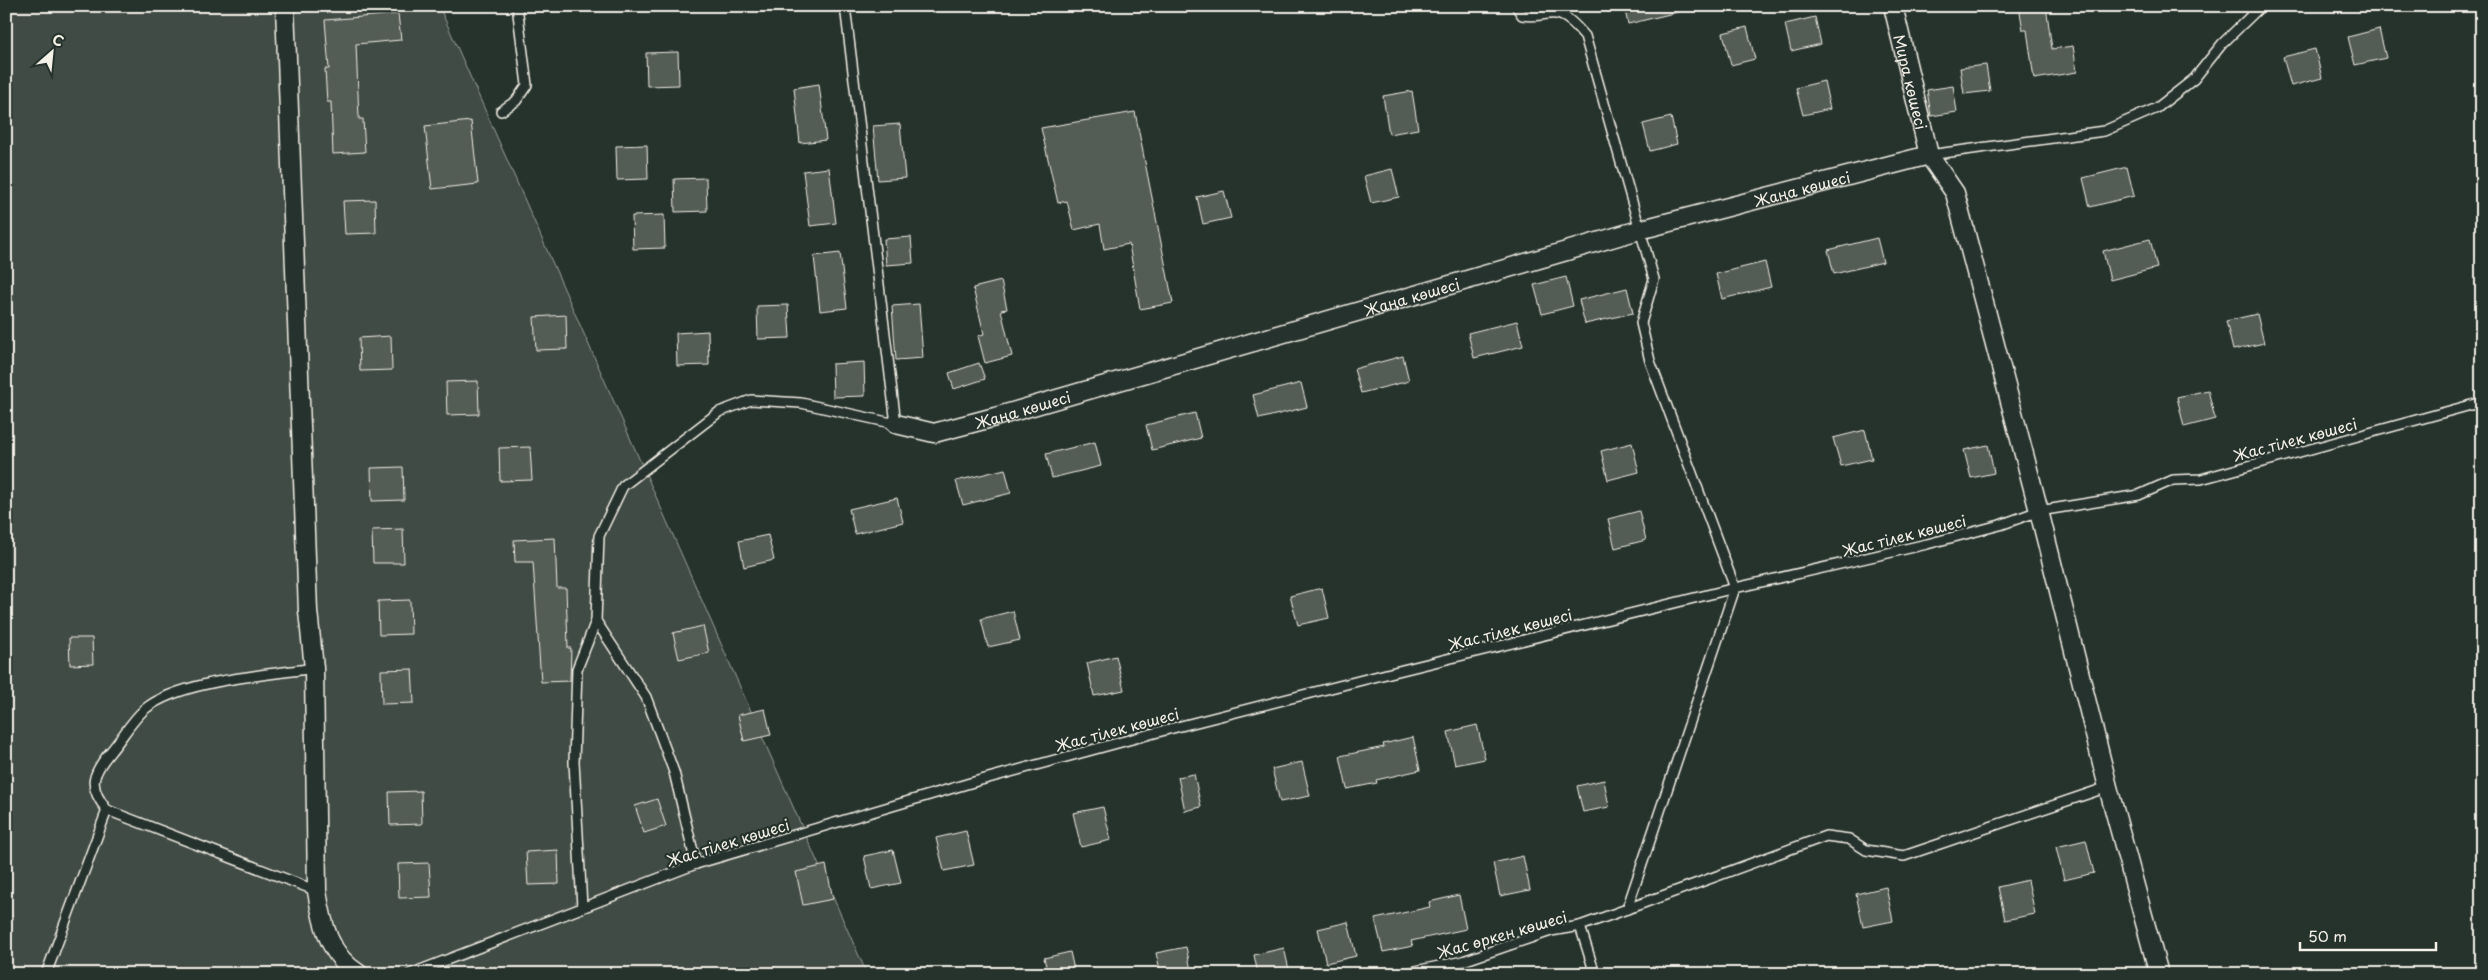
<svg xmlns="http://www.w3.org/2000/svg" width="2488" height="980" viewBox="0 0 2488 980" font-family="'Playpen Sans',sans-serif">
<rect width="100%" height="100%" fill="#26332d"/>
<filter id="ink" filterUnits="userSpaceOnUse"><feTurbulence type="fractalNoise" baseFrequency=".02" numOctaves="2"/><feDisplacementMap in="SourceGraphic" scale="10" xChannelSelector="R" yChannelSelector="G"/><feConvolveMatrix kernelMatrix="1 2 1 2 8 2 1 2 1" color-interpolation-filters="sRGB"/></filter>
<g filter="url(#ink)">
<polygon fill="#414b45" stroke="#9a9e96" points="6,6 439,6 867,974 6,974"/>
<g fill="#525c55" stroke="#f4f1e8">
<polygon points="1624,6 1677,6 1678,12 1628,24"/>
<polygon points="2019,6 2046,6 2052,49 2073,46 2077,72 2034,79 2027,30 2023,30"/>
<polygon points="398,14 401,40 356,44 359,119 363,119 365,152 333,154 331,102 327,102 325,69 329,69 325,20"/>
<polygon points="1815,17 1821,44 1791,51 1785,24"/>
<polygon points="1747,27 1755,59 1731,65 1723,33"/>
<polygon points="2379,29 2386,58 2355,65 2348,37"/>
<polygon points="2315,49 2322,78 2291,86 2283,57"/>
<polygon points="678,52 679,85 647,86 646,53"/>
<polygon points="1986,65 1990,91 1964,94 1960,68"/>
<polygon points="1824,81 1830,109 1803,115 1796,88"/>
<polygon points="819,84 826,140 800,143 794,88"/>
<polygon points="1953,86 1957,112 1931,116 1927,90"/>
<polygon points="1412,91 1418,129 1389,134 1383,96"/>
<polygon points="1135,112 1173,303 1140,309 1129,244 1104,249 1100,224 1074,230 1067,201 1058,203 1041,128"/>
<polygon points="1671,117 1677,144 1650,151 1643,124"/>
<polygon points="471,121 478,184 432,189 425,126"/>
<polygon points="900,124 905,178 878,180 873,126"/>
<polygon points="647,145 648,179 617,180 616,146"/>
<polygon points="2127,167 2134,196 2090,207 2083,178"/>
<polygon points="829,168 836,223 810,226 803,171"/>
<polygon points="1392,169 1399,197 1371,203 1364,176"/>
<polygon points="706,178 707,211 675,212 674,179"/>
<polygon points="1224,191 1231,218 1203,224 1197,197"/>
<polygon points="375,200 376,233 345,234 343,201"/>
<polygon points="664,215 665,248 633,249 632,216"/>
<polygon points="911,237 913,263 886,265 884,239"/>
<polygon points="1877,238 1883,262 1834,274 1828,250"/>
<polygon points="2150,239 2157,268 2110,280 2103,251"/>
<polygon points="840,253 847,308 820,311 814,256"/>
<polygon points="1765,262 1771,287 1722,299 1716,274"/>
<polygon points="1566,277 1573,306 1542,314 1534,285"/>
<polygon points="1001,281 1007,309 1001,310 1012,356 985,363 978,336 984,334 973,288"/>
<polygon points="1627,288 1633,313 1585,324 1579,300"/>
<polygon points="919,304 923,358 896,360 892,306"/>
<polygon points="788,305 790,338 758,339 757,306"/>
<polygon points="2257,314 2264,343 2233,350 2226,321"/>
<polygon points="566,315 567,349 536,350 534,317"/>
<polygon points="1517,321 1523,346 1474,358 1468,333"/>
<polygon points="708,331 709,365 677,366 676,333"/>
<polygon points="391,336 392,370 360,371 359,338"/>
<polygon points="1403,356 1409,381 1361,393 1354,369"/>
<polygon points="864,362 865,396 833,397 832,364"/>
<polygon points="979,363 985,379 954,389 949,373"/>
<polygon points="478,381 479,414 447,415 446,382"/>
<polygon points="1301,383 1307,407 1259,419 1253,395"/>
<polygon points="2208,390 2215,419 2184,427 2177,397"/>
<polygon points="1195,413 1201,438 1152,450 1146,425"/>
<polygon points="1865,430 1872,459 1841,466 1833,438"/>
<polygon points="1095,442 1101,466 1052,478 1046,454"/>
<polygon points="1632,443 1639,472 1608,480 1601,451"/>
<polygon points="1988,445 1994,473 1971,478 1964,450"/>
<polygon points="530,447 532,480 500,481 499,448"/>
<polygon points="403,467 404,500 372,501 371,468"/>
<polygon points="1005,469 1011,493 963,505 956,481"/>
<polygon points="897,498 903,522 855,534 849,509"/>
<polygon points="1639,511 1646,540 1615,548 1608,519"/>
<polygon points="403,529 404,563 373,563 372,530"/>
<polygon points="768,535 774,560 744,567 739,541"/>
<polygon points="555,538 557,588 566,588 568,648 571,648 570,681 541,682 533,562 515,562 514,540"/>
<polygon points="1322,588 1329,618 1298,625 1290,596"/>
<polygon points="410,600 411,634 379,635 378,601"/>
<polygon points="1013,611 1020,640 988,647 981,619"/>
<polygon points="703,626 709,653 679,659 673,633"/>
<polygon points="69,638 92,638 93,664 70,665"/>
<polygon points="1116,656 1124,690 1094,696 1087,663"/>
<polygon points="412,669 414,703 382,704 381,670"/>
<polygon points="765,709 771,735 744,741 738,715"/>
<polygon points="1477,725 1485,759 1455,765 1448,732"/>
<polygon points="1413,737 1420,770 1376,780 1377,783 1347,789 1340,756 1384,747 1383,744"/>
<polygon points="1302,762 1310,796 1280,802 1272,769"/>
<polygon points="1194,774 1201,807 1185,811 1178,777"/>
<polygon points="1604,780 1609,807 1583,812 1577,786"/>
<polygon points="421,791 422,824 390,825 389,792"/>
<polygon points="657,799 666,826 644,833 635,806"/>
<polygon points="1103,807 1111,840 1081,847 1073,813"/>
<polygon points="966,831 974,865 944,871 936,838"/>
<polygon points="2086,840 2094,873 2064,880 2056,847"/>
<polygon points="558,850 559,884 528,885 526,852"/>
<polygon points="893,850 901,883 871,889 864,856"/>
<polygon points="1523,856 1530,890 1500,896 1493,863"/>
<polygon points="429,863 431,897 399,898 398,864"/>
<polygon points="826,865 833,899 803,905 796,872"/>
<polygon points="2028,880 2035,914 2005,920 1998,887"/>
<polygon points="1886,887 1893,921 1863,927 1856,894"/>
<polygon points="1459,895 1466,929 1411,941 1413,946 1383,952 1375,919 1430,907 1429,902"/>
<polygon points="1348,922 1356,956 1326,963 1318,929"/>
<polygon points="1186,947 1192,974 1161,974 1156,953"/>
<polygon points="1284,948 1290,974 1258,974 1254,955"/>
<polygon points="1070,952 1075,974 1048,974 1044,958"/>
</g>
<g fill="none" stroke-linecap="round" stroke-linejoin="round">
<g stroke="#f4f1e8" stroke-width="12">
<g id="service">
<path d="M1516,6L1522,15C1533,17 1538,15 1549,14C1565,12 1575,25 1585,36L1654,279L1641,323L1650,361L1735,588L1627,909L1580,926L1595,974"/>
<polyline points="501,111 516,101 527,85 517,6"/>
<polyline points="1929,155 2104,131 2157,108 2194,79 2222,44 2261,6"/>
<polyline points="596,621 646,697 674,772 696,864"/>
<path d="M314,668C268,675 180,680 145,709C132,720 122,738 111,751C92,774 87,786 107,810L317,891"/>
<polyline points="582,907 574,762 577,669 596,621 599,536 623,486 719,412 751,400 801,403 896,424 845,6"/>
<polyline points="1627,909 1826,836 1849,839 1866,850 1904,856 2108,787"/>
<polyline points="46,974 107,810"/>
<polyline points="410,974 696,864 970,783 1169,729 1390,673 1735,588 1927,544 2000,525 2039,511 2139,495 2173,480 2201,479 2482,402"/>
<polyline points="1401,974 1463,961 1551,931 1580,926"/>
</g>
</g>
<g stroke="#f4f1e8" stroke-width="21">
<g id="minor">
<path d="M285,6L308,611L314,668L317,891C322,923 329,956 359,974"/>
<path id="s1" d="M1893,6L1929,155L1955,193L2039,511L2108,787L2159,974"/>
<path id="s2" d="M896,424L934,433L995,417L1639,230L1929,155"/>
</g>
</g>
<use href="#service" stroke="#26332d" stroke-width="9"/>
<use href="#minor" stroke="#26332d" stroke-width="18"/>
</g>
</g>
<g text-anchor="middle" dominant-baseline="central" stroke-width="4.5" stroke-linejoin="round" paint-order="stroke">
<g font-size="15" fill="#f4f1e8" stroke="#26332d">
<text stroke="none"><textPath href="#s1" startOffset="78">Мира көшесі</textPath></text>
<text stroke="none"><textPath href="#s2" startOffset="941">Жаңа көшесі</textPath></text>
<text stroke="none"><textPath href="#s2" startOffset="536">Жаңа көшесі</textPath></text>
<text stroke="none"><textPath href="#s2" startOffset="131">Жаңа көшесі</textPath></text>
<text transform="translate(2295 439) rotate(-15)">Жас тілек көшесі</text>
<text transform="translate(1904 535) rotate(-14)">Жас тілек көшесі</text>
<text transform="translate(1510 629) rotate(-14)">Жас тілек көшесі</text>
<text transform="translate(1117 729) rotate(-15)">Жас тілек көшесі</text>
<text transform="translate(728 842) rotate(-17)">Жас тілек көшесі</text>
<text transform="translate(1502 934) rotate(-16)">Жас өркен көшесі</text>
</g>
</g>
<rect width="2488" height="980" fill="none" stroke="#26332d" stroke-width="25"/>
<rect x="12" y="12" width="2463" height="955" fill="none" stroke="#f4f1e8" stroke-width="2" filter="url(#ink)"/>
<g transform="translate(52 52) rotate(27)" stroke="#26332d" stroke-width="4" paint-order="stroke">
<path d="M0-4L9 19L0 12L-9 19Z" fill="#f4f1e8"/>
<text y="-8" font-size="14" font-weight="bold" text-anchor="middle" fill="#f4f1e8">С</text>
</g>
<path d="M2300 942v8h136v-8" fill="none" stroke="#f4f1e8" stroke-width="2.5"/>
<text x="2308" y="942" font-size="15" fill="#f4f1e8" stroke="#26332d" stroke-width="4" paint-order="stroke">50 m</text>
</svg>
